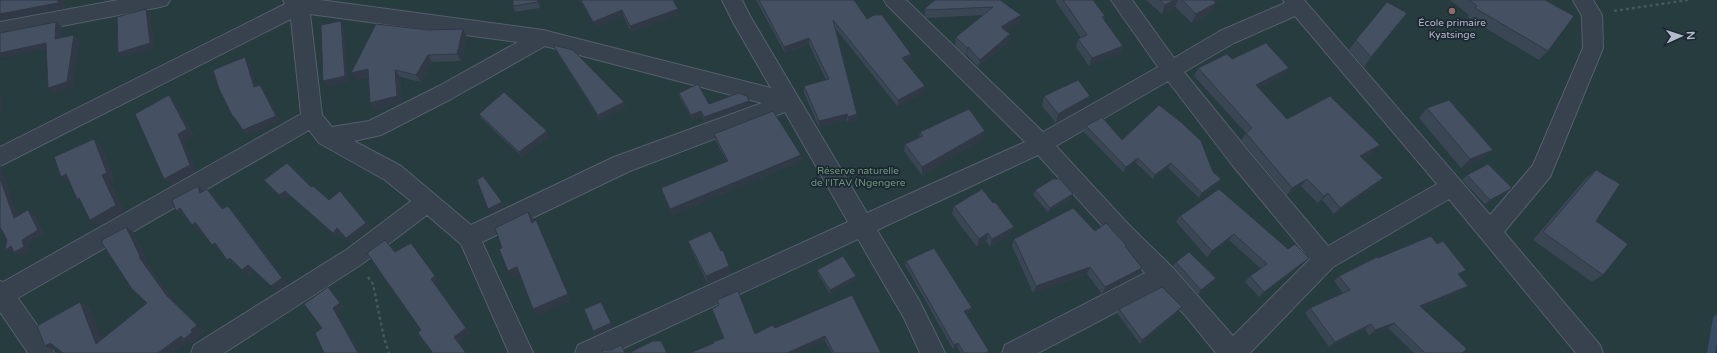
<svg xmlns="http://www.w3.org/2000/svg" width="1717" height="353" viewBox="0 0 1717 353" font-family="'Varela Round',sans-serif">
<rect width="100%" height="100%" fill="#242f3e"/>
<rect fill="#263c3f" x="0" y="0" width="1717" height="353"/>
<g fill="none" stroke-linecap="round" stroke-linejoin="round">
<polyline stroke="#394c67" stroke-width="8" points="1711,353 1717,319"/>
<g stroke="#565f6c" stroke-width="2">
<g id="street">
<polygon points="118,0 170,0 167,5 160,7 0,38 0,22"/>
<path d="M283,0H320L543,30L771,88L734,24L722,0H742L750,16L867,213L1025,142L887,5L884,0H906L1043,132L1158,67L1111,0H1132L1174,58L1220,31L1285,3L1283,0H1304L1490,215L1533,165L1583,48L1582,16L1573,0H1593L1602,15L1603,48L1550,177L1504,232L1600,345L1603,353H1576L1449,199L1333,267L1250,353H1216L1185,315L1160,289L1038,353H1002L1005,345L1145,273L1038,155L877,230L920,302L945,353H920L904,318L858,239L613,353H575L578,345L848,222L785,112L630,171L482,242L533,353H509L461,244L427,215L362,264L224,353H191L194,345L346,250L411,201L385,180L319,143L309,130L18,298L51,345L54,353H28L0,312V281L3,282L301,114L291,19L0,166V147L285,4ZM310,14L518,42L437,87L369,121L332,127L322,115ZM1295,16L1437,184L1328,246L1249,152L1184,72L1234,43ZM545,46L762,103L614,157L471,225L401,166L354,141L381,135L451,99ZM1168,81L1233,166L1310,259L1233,336L1172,267L1130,226L1056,146Z"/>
</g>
</g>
<g stroke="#44595c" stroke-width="2.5" stroke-dasharray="3 3" stroke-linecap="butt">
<polyline points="1614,11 1688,0"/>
<polyline points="368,277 373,284 384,338 389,353"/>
</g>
<use href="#street" fill="#38414e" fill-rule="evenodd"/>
</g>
<g fill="#3b4654">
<polygon points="513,0 540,0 540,8 515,12 513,6"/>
<polygon points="580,0 673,0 679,15 631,32 623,15 596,27"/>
<polygon points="756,0 854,0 867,19 911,54 911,60 906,63 925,92 898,107 836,29 857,120 848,123 847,120 819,127 804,93 804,86 826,80 809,44 785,53"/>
<polygon points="1000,0 1021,15 1019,23 1006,31 1010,34 1009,42 978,67 967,55 966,56 955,45 956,37 983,15 926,18 925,16 925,8"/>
<polygon points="1056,0 1093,0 1105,16 1104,20 1123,46 1120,54 1089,66 1076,47 1078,39 1081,38 1056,2"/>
<polygon points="1146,0 1222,0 1216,2 1212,12 1192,23 1175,7 1162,14"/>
<polygon points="1450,0 1545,0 1548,51 1539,60 1467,17 1469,15"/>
<polygon points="1407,13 1400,23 1364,67 1349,50 1356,40"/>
<polygon points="467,37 461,61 432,62 421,82 400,77 402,103 375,110 369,77 357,80"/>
<polygon points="553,45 624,102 626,107 600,120 556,50"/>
<polygon points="1232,59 1285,75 1259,88 1287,119 1374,152 1362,159 1383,178 1377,185 1334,214 1322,200 1318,203 1301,186 1287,195 1241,140 1246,133 1194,76 1198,68"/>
<polygon points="679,93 709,104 749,101 750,106 705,122 702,116 693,120 680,98"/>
<polygon points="1044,96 1090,96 1087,105 1056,123 1042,106"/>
<polygon points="1427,108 1483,159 1461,168 1419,118"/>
<polygon points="479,114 550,136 522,157 482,119"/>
<polygon points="1086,126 1122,140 1213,172 1221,179 1218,184 1199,198 1168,168 1153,179 1136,163 1123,172 1084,132"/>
<polygon points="920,132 984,138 922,175 904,151 905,144 919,138"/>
<polygon points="714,134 801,155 802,161 672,215 661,188 727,161 715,140"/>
<polygon points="1596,170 1596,221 1603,275 1592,282 1533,240 1586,178"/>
<polygon points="1467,175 1512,188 1506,193 1485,204 1462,180"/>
<polygon points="264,180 311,187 329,200 344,196 371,227 350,242 342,233 337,237 290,195 284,200"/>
<polygon points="1219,189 1303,264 1259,297 1245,282 1250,276 1261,269 1229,240 1207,257 1176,222 1180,216"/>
<polygon points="1035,190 1071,199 1048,212 1033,195"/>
<polygon points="954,206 1011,235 990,247 986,241 977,247 952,214"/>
<polygon points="1095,231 1126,245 1125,247 1138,275 1102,294 1087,274 1033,293 1012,246 1014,239"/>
<polygon points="688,241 731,273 708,284 691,249"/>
<polygon points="906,261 972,308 971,312 966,314 989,351 988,353 961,353 957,347 953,349 905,265"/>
<polygon points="1176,262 1216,278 1213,283 1198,295 1173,266"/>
<polygon points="817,270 856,276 856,280 830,294 818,274"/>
<polygon points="1339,276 1459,276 1468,286 1461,292 1422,308 1462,353 1414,353 1388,328 1369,335 1365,329 1329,347 1305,313 1310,308 1343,293 1334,281"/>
<polygon points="852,295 881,353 832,353 825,341 798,353 690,353 714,343 723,338 712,309 719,305 717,300 755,334 775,328"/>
<polygon points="1119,309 1179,311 1140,344 1117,313"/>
</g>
<g fill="#303945">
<polygon points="58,0 65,0 64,9 0,20 0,14"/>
<polygon points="537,0 540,0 540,8 538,2"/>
<polygon points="1174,0 1178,0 1175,7 1162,14 1165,5"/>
<polygon points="1209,0 1222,0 1206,6"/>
<polygon points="1216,3 1212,12 1192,23 1196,14"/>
<polygon points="146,9 151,14 155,48 124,58 118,53"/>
<polygon points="678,9 679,15 631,32 630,26"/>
<polygon points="622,10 623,15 596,27 593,22"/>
<polygon points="1407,13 1400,23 1364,67 1371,57"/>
<polygon points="1021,15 1019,23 1000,35 1001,27"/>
<polygon points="341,21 344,26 349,82 328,87 323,81"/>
<polygon points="56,22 62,27 61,44 55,39"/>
<polygon points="463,29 467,37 461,61 457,54"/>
<polygon points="1010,34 1009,42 978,67 980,60"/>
<polygon points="74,35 80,41 73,87 55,93 48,88"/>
<polygon points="809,38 809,44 785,53 784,47"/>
<polygon points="46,43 52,48 0,59 0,53"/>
<polygon points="1123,46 1120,54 1089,66 1092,58"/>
<polygon points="968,47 967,55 966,56 967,48"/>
<polygon points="911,54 911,60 901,65 902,58"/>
<polygon points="428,55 432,62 421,82 416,75"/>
<polygon points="245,57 250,63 259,93 254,87"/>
<polygon points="1289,68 1285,75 1251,92 1256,85"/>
<polygon points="368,69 373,76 357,80 351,73"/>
<polygon points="395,70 400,77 402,103 375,110 370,103"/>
<polygon points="260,85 265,90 281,121 248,135 243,130"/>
<polygon points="925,86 925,92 898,107 898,100"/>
<polygon points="0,89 3,111 0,113"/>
<polygon points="169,95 176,102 195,136 185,141 197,171 172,185 164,179 178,134"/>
<polygon points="1090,96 1087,105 1056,123 1058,114"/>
<polygon points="749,101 750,106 705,122 704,117"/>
<polygon points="624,102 626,107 600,120 598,115"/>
<polygon points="701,111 702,116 693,120 691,115"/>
<polygon points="847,114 847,120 819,127 819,121"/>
<polygon points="857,114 857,120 848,123 848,117"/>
<polygon points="547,131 550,136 522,157 519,152"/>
<polygon points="985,131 984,138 922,175 922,167"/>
<polygon points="94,139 102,145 115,180 111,182 125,212 99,226 90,220 102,175"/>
<polygon points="1380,145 1374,152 1354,163 1360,156"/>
<polygon points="1493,150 1483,159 1461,168 1470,159"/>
<polygon points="801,155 802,161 672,215 670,209"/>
<polygon points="1138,158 1136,163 1123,172 1126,167"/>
<polygon points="1171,163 1168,168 1153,179 1155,175"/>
<polygon points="0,166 2,167 21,223 14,218 0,178"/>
<polygon points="66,174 70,183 61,177"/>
<polygon points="1383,178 1377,185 1334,214 1340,208"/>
<polygon points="1221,179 1218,184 1199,198 1202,193"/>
<polygon points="1307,179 1301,186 1287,195 1292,188"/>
<polygon points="198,186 205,192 200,193"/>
<polygon points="1512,188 1506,193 1485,204 1490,200"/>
<polygon points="207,189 214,195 229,215 222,209"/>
<polygon points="285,191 290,195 284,200 279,195"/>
<polygon points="1328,193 1322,200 1318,203 1324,196"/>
<polygon points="1073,194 1071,199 1048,212 1050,208"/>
<polygon points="344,196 371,227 350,242 346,238"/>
<polygon points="79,198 86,206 77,199"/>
<polygon points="502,202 505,207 491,214 488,209"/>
<polygon points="228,206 234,212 289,284 278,291 271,286"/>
<polygon points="180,208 188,214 183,217 176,211"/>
<polygon points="28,210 35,215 45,234 29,244 31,252 21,256 15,253 13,254 5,250 22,240"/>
<polygon points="528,212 533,219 537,230 532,223"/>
<polygon points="536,220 540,227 572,301 537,316 533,309"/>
<polygon points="195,222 203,228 199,231 192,225"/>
<polygon points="126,227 134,232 148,262 147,263 175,302 205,331 199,335 200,337 192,344 189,342 173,353 158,353 139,257"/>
<polygon points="1014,227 1011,235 990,247 992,239"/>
<polygon points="337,228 342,232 337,237 333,233"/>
<polygon points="988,233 986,241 977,247 979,239"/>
<polygon points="1234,234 1229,240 1207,257 1212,251"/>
<polygon points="215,243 222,249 220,251 212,245"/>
<polygon points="411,243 416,249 440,281 436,284 471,333 459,341 467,353 466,353 454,337 431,279"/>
<polygon points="230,258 237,263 234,265 227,260"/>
<polygon points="1309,258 1303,264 1259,297 1264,292"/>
<polygon points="248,265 255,270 249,276 242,270"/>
<polygon points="729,266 731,273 708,284 706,276"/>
<polygon points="517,267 522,274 513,278 508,271"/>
<polygon points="1090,267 1087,274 1033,293 1036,286"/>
<polygon points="1142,268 1138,275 1102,294 1105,287"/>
<polygon points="1466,270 1460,275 1452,279 1458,274"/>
<polygon points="856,276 856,280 830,294 830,290"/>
<polygon points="1216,278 1213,283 1198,295 1201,290"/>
<polygon points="1468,286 1461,292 1414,311 1420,306"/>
<polygon points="328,287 332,292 345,307 338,312 360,353 358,353 333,308"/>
<polygon points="80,302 90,307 106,349 96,344"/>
<polygon points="601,302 613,327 596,335 593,331"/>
<polygon points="1182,307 1179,311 1140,344 1142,340"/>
<polygon points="972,308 971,312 963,315 964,311"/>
<polygon points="1394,323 1388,328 1369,335 1375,330"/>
<polygon points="1371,324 1365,329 1329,347 1335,342"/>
<polygon points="825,336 825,341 798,353 787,353"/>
<polygon points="50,343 60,348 55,351 45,346"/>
<polygon points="958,343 957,347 953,349 954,345"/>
</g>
<g fill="#455162" stroke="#303945">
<polygon points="0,0 58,0 58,3 0,14"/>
<polygon points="513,0 537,0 538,2 513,6"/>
<polygon points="581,0 673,0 678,9 630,26 622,10 593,22"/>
<polygon points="759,0 854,0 867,19 874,15 882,15 911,54 902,58 925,86 898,100 833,20 857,114 848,117 847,114 819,121 804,86 829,79 809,38 784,47"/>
<polygon points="935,0 1000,0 1021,15 1001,27 1010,34 980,60 968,47 967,48 956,37 993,7 927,10 925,8"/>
<polygon points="1063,0 1093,0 1105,16 1102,17 1123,46 1092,58 1078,39 1087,35"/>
<polygon points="1160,0 1174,0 1165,5"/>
<polygon points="1182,0 1213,0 1216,3 1196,14"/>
<polygon points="1469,0 1545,0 1574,16 1548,51 1475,8 1477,6"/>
<polygon points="1387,2 1407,13 1371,57 1356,40"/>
<polygon points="146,9 150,43 118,53 117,17"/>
<polygon points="341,21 345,76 323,81 321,25"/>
<polygon points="56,22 55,39 74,35 67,82 48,88 46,43 0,53 0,33"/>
<polygon points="376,24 428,30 463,29 457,54 428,55 416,75 395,70 397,96 370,103 368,69 351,73"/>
<polygon points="1266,43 1289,68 1256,85 1287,119 1330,96 1380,145 1360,156 1383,178 1340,208 1328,193 1324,196 1307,179 1292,188 1246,133 1252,128 1198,68 1227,54 1232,59"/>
<polygon points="553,45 573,50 624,102 598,115"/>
<polygon points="245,57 254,87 260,85 276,116 243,130 234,117 233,117 219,89 213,70"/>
<polygon points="1078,80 1090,96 1058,114 1044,96"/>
<polygon points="698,84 709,104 739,93 747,96 749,101 704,117 701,111 691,115 679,93"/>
<polygon points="504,92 547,131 519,152 479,114"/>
<polygon points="169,95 187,129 178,134 190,165 164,179 135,114"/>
<polygon points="1449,100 1493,150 1470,159 1427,108"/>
<polygon points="1159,105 1182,123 1201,141 1213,172 1221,179 1202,193 1171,163 1155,175 1138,158 1126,167 1086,126 1102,117 1122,140"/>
<polygon points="969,109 985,131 922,167 905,144 923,136 920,132"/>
<polygon points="773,111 801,155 670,209 661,188 728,161 714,134"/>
<polygon points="94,139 107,173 102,175 116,205 90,220 79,198 77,199 66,174 61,177 54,157"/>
<polygon points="287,163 311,187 313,186 329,200 340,191 366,223 346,238 337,228 333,233 285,191 279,195 264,180"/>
<polygon points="1488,164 1512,188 1490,200 1467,175"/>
<polygon points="1596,170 1620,184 1596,221 1628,244 1603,275 1543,232"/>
<polygon points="483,176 502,202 488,209 477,180"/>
<polygon points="0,178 14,218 28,210 38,230 22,240 24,247 14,252 11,246 5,250 7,240 0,227"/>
<polygon points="1053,179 1060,179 1073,194 1050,208 1035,190"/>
<polygon points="198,186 200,193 207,189 222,209 228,206 282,278 271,286 248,265 242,270 230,258 227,260 215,243 212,245 195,222 192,225 180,208 176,211 172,200"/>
<polygon points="982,189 993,203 995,202 1014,227 992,239 988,233 979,239 954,206"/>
<polygon points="1219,189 1288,249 1295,244 1309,258 1264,292 1250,276 1267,264 1234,234 1212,251 1180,216"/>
<polygon points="1073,208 1095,231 1106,223 1126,245 1125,246 1142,268 1105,287 1090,267 1036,286 1014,239"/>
<polygon points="528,212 532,223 536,220 568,294 533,309 517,267 508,271 499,249 502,248 495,228"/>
<polygon points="126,227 140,256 139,257 167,296 197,325 191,330 192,332 184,339 181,336 158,353 63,353 50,343 45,346 37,326 80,302 96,344 147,303 132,289 102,243 102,240"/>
<polygon points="711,231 721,251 723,250 729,266 706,276 688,241"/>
<polygon points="1431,236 1437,244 1443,241 1466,270 1458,274 1468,286 1420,306 1467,349 1462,353 1425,353 1394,323 1375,330 1371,324 1335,342 1310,308 1350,290 1339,276 1377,257 1378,258"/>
<polygon points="385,240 395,252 411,243 435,276 431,279 466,328 454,337 466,353 433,353 418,333 421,330 367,253"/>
<polygon points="934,248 972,308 964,311 989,351 985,353 964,353 958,343 954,345 906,261"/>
<polygon points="1189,252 1216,278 1201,290 1176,262"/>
<polygon points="843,256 856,276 830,290 817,270"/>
<polygon points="328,287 340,303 333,308 358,353 324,353 315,333 322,328 304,304"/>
<polygon points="1162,287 1182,307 1142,340 1119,309"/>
<polygon points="738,291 755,334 773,325 775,328 852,295 881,353 834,353 825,336 787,353 690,353 714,343 713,342 724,338 712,309 719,305 717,300"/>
<polygon points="601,302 611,323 593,331 584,309"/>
<polygon points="653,341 661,341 667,353 629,353"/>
<polygon points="621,345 625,353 603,353 602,350 611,350"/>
</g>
<circle fill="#8d6e63" stroke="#1d2633" stroke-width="1.5" cx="1452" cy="11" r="4"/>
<g text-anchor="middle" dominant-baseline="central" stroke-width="3.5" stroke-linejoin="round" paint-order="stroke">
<g font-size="10" fill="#b4bcc9" stroke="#1d2633">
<text x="1452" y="23">École primaire<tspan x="1452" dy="12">Kyatsinge</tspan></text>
</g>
<g font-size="10" fill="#6b9a76" stroke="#1d2633">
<text x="858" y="171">Réserve naturelle<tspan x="858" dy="12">de l'ITAV (Ngengere</tspan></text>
</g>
</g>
<g transform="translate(1681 36) rotate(87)" stroke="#1d2633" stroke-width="3" paint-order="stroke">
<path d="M0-3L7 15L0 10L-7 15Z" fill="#b4bcc9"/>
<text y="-6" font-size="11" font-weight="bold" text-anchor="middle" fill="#b4bcc9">N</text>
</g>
</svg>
